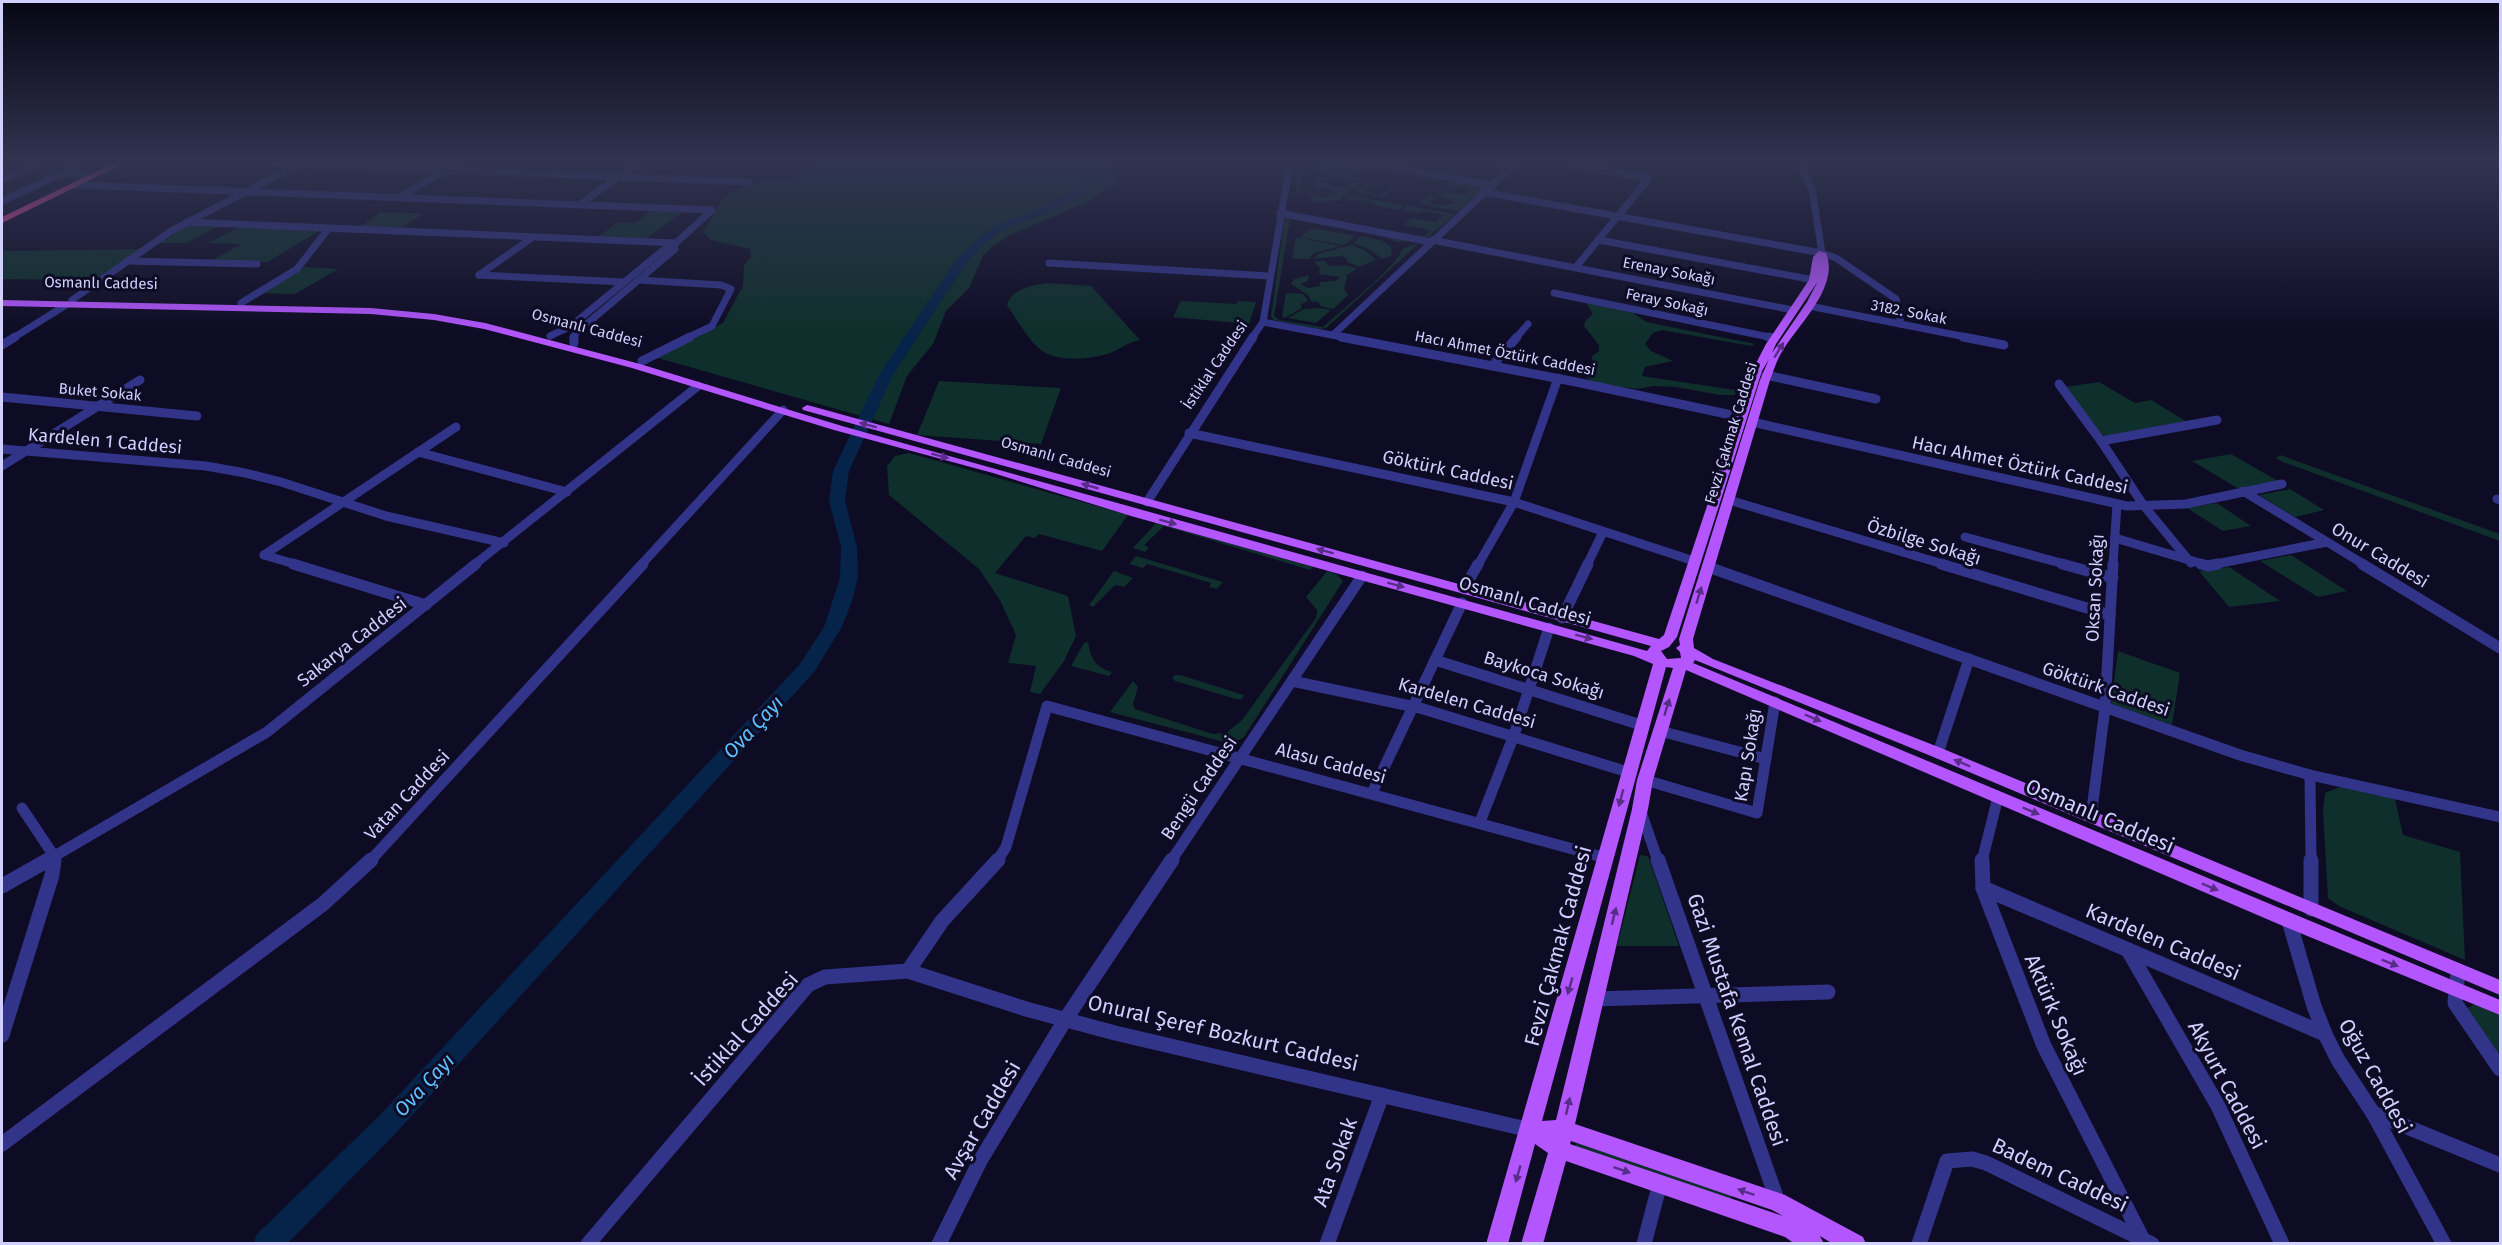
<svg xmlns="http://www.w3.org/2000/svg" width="2502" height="1245" viewBox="0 0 2502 1245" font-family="'Fira Sans',sans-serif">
<rect width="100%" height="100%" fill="#0e0b24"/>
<g fill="#0e2f2b">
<polygon points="818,163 1111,163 1110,167 1118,182 1085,203 1008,236 994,245 983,256 969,288 946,311 933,344 907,376 889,424 658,358 723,323 743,286 744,265 751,257 750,249 711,240 703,232 724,197 729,194 760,181 791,179"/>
<polygon points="1300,163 1363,167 1349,176 1364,179 1361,181 1317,174 1318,165 1304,164 1299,191 1302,193 1295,193"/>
<path d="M1316,176L1361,183L1341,197L1343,200L1312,202L1313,196L1309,195L1310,192L1325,197L1337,193L1323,188L1314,190L1315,181L1328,183V186L1344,188L1351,184C1342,177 1328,182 1316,180Z"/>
<polygon points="1452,181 1485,187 1458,211 1418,204 1429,195 1436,197 1429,201 1435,205 1454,204 1455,202 1437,195 1442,193 1443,189 1446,189 1444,192 1463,195 1470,190 1454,186 1444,188"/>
<polygon points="1366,183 1382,186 1371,186 1365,190 1378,195 1389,190 1386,187 1395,188 1383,197 1357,192 1352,196 1404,205 1399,210 1373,205 1375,202 1346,199"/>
<polygon points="1408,206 1455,214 1428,237 1420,235 1426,235 1431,230 1403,225 1412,218 1436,222 1444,215 1423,211 1419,214 1402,210"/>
<polygon points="652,210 684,211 644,240 598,237 618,222 635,223"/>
<polygon points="381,212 423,214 401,228 361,226"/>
<path d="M1285,216L1415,241L1396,242L1384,236L1290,219L1274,316L1279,320L1323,327C1339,312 1398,266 1402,249L1419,243L1326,328L1320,329L1274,320L1271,317Z"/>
<polygon points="188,225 218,226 186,243 159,243"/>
<polygon points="239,227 322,229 268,262 211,261 241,244 208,243"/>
<polygon points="1312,228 1355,236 1344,245 1300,237"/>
<polygon points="1361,236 1383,241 1391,247 1392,255 1382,259 1371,250 1353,243"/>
<polygon points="1296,237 1341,246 1314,253 1309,259 1292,259"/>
<polygon points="1352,245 1366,251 1376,260 1359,267 1347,262 1347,258 1340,256 1313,259 1318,254"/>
<polygon points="140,249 95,280 2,279 2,251"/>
<path d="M1314,261H1326L1327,265C1339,268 1343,262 1357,269L1345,276L1347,277L1344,289L1348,295L1333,309L1321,306L1318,302L1311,301L1308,295L1291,284L1294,279L1309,275L1308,281L1301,284L1308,288L1320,286V282L1335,281L1341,277L1319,274L1320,268Z"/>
<polygon points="305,267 338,269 295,294 262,293"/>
<path d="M1048,283L1091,286L1140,340C1128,342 1121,349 1110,353C1091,359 1058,363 1041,350C1029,341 1016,318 1007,305C1011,289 1033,285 1048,283Z"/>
<polygon points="1286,293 1303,294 1308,301 1301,304 1302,308 1285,318 1282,317"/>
<polygon points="1181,301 1236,304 1238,301 1256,302 1249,324 1173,317"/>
<polygon points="1589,303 1629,310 1646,322 1755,344 1751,346 1662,330 1653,333 1645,344 1651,351 1673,361 1645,367 1642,376 1735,390 1737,392 1734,395 1720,395 1676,387 1653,386 1637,389 1593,383 1586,377 1593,370 1592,356 1599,351 1599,345 1584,326 1586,320 1593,314 1587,305"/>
<polygon points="1319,308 1331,310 1316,323 1288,318 1304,309"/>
<polygon points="939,381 1061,388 1041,444 917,435"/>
<polygon points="2099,382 2135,403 2151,400 2189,423 2109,437 2098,434 2065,387"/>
<polygon points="909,453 1128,515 1102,551 1039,534 1035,538 1026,536 995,573 1068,596 1076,636 1064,661 1040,694 1030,692 1036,666 1008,663 1016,635 1000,600 979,569 889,495 887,466 895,456"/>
<polygon points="2231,454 2278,481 2239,489 2192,461"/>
<polygon points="2280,455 2500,534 2500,541 2283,462 2276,458"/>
<polygon points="2290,489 2324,510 2295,517 2259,495"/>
<polygon points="2217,503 2251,526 2223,531 2187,508"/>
<polygon points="1156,523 1313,567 1310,570 1164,526 1144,545 1149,548 1145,552 1133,548"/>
<polygon points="2291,555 2347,591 2318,597 2260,561"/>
<polygon points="1136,556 1223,582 1217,589 1209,587 1211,583 1147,564 1143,568 1129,564"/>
<polygon points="2229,567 2280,601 2229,607 2199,571"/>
<polygon points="1114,571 1133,578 1124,587 1115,585 1093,607 1089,605"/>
<polygon points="1327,571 1336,574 1343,581 1244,737 1232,744 1110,712 1133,681 1138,687 1133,704 1135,709 1213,734 1226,733 1242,720 1316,618 1317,610 1306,597"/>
<path d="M1088,642C1091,659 1095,667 1112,672L1109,676L1071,666L1084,643Z"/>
<polygon points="2118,651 2180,673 2172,725 2111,704"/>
<polygon points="1175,675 1180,675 1244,695 1242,699 1236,699 1175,681 1172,678"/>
<polygon points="2340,787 2395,799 2403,835 2460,852 2465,960 2339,906 2328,898 2323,811 2325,793"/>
<polygon points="1640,855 1648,856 1679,946 1617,946"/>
<polygon points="2475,1004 2500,1014 2500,1059 2466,1009"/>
<polygon points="1576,1143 1732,1194 1730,1202 1574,1148"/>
</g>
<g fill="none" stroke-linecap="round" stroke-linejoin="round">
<polygon fill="#062349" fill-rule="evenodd" points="1078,163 1088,163 1099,181 1098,183 1056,209 1002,230 979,249 962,269 893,375 849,471 845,501 857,547 858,578 852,601 842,627 814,672 398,1131 287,1244 253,1244 257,1234 380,1115 800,664 824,627 840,578 841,547 829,501 833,471 879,375 953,264 971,245 994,226 1048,205 1088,180"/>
<g stroke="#313488" stroke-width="7">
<polyline points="266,163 749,182"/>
<polyline points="1337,163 1353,166 1380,165 1491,185"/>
<polyline points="1491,163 1513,166"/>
<polyline points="1563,163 1649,178 1576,267"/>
<polyline points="1800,163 1812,189 1822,253"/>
<polyline points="65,174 85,174"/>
<polyline points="2,180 39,163"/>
<polyline points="76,185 712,210"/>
<polyline points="1483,192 1822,253 1836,258 1896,299 1901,324"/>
<polyline points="399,197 446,170 466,163"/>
<polyline points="2,201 84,163"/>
<polyline points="579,205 638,163"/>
<polyline points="1280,213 1431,242"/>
<polyline points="187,222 676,243"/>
<polyline points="1432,240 1793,310"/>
<polyline points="1599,240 1814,280"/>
<polyline points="127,261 257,264"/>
<polyline points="1049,263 1270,276"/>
<polyline points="479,275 624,282"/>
<polyline points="479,275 533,237"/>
<polyline points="639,280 721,285 731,289 712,326 687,338"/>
<polyline points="1554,293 1774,338"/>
<polyline points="72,300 171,231 295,166"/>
<polyline points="241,303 297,269 329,228"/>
<polyline points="1809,306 1971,338"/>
<polyline points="1263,322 1348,338"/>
<polyline points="1333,335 1516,163"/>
<polyline points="550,336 571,326 662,251 676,243 712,210"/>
<polyline points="13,338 66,305"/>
<polyline points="573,338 576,333 675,249"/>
<polyline points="1252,338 1263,322 1290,163"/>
<polyline points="1516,338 1528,324"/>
</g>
<g stroke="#313488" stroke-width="9">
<polyline points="574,337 574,343"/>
<polyline points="1341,337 1576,382 1741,417"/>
<polyline points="1768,337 1774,338"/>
<polyline points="1963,337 2004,345"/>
<polyline points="2,345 15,337"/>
<polyline points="642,361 690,337"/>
<polyline points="1492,366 1517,337"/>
<polyline points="1766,375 1876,399"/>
<polyline points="2059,384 2101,441 2144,506 2191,563"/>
<polyline points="2,397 197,416"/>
<polyline points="1752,422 2127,506 2186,504 2282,484"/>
<polyline points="1189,433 1514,502 1694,561"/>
<polyline points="2101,441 2217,420"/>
<polyline points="2,449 206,466 245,473 281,482 386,516 504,543"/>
<polyline points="418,452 567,492"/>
<polyline points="2,466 140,380"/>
<polyline points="2243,491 2365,565"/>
<polyline points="2497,499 2500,500"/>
<polyline points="1729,500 1946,565"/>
<polyline points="1147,502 1253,337"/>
<polyline points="1965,537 2068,565"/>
<polyline points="2115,538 2206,565"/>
<polyline points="264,555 456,427"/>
<polyline points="264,555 298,565"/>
<polyline points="474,565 698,386"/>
<polyline points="641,565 783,410"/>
<polyline points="1478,565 1514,502 1558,378"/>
<polyline points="1587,565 1603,532"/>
<polyline points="2113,565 2117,504"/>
<polyline points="2211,565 2327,542"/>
</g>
<g stroke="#313488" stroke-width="11">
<polyline points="293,564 426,605"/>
<polyline points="1941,564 2110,615"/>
<polyline points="2062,564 2113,578"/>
<polyline points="2201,564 2208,566 2218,564"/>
<polyline points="2362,564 2500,648"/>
<polyline points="1708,567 2240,755 2310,775 2500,817"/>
<polyline points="1464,589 1478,564"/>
<polyline points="1562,618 1588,564"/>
<polyline points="1435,660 1641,725"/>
<polyline points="1292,681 1420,708 1628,772"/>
<polyline points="1660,731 1766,759"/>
<polyline points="1938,753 1969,659"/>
<polyline points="2310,775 2311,861"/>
<polyline points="1645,780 1757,813 1775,702"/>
<polyline points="1372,793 1462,603"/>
<polyline points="22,808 54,856 53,861"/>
<polyline points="1640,809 1658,861"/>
<polyline points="2091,817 2105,708 2113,564"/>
<polyline points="1480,822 1514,735 1549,628"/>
<polyline points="46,861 267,732 476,564"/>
<polyline points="370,861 643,564"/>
<polyline points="997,861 1006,847 1047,706 1606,858"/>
<polyline points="1171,861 1362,576"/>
<polyline points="1982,861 1998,797"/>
</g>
<g stroke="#313488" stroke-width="15">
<polyline points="1658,860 1779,1205"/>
<polyline points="1982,860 1983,888 2044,1046 2142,1238"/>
<polyline points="2311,860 2311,909"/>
<polyline points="2,886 48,860"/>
<polyline points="1983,888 2325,1034"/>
<polyline points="2289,921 2314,1006 2325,1034 2338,1060 2373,1113 2444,1244"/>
<polyline points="2128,950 2218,1106 2282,1244"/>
<polyline points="908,971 1026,1009 1115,1033 1530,1130"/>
<polyline points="2458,971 2455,1003 2500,1069"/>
<polyline points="1593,999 1828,992"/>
<polyline points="2,1035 52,875 54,860"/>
<polyline points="2373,1113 2500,1165"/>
<polyline points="2,1144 323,904 371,860"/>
<polyline points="588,1244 808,985 825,977 908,971 942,921 998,860"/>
<polyline points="939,1244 980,1161 1065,1020 1172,860"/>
<polyline points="1327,1244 1382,1095"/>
<polyline points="1644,1244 1660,1183"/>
<polyline points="1919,1244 1947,1161 1972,1159 1986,1163 2152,1244"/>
</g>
<path fill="#b356ff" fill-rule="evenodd" d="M1819,251L1826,253C1840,286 1799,324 1783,350C1777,359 1774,370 1770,380L1693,639L1694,648L1713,659L1941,748L2500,980V995L1931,756L1695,660L1693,663L2500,1000V1015L2283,926L1686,670L1653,780L1648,809L1575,1124L1785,1195L1863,1237L1866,1244H1833L1820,1236L1824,1244H1795L1785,1237L1566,1161L1543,1244H1521L1548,1153L1535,1144L1508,1244H1486L1653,664L1634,656L1131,516L993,473L834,430L632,368L484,329L434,320L371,314L2,306V300L371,308L434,314L485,323L640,364L842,426L1647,651L1651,646L803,410L802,408L807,405L811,406L1659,639L1664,635L1752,371L1766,344L1809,280L1813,257ZM1818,281L1807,302L1772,353L1776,344ZM1769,359L1760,380L1679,639L1680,645L1676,648L1680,652L1681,658L1667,659L1661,651L1669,647L1677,637L1762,371ZM1666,667L1673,668L1637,780L1632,809L1556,1120L1542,1121ZM1571,1141L1772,1210L1783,1216L1570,1144Z"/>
<polygon fill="#ff4aae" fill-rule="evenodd" points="114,163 125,163 2,223 2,217"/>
</g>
<defs><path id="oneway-solid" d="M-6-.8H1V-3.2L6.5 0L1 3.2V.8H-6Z" transform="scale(1.5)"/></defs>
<g fill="#582d87">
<use href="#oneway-solid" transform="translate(1779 350) rotate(-58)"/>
<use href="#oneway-solid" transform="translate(868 425) rotate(-165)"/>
<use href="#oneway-solid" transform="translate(940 456) rotate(15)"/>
<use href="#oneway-solid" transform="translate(1090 486) rotate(-164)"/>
<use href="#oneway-solid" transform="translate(1168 522) rotate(15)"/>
<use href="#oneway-solid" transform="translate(1325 551) rotate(-165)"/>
<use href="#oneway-solid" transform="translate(1396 585) rotate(15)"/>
<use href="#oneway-solid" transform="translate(1699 595) rotate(-73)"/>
<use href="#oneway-solid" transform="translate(1584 637) rotate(15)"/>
<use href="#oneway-solid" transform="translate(1667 707) rotate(-73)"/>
<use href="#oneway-solid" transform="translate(1813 718) rotate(23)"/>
<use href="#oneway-solid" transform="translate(1962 763) rotate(-157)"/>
<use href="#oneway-solid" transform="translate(1621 798) rotate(105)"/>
<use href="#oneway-solid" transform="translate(2031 811) rotate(23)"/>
<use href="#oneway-solid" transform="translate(2210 887) rotate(23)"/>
<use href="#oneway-solid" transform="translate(1614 916) rotate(-76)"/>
<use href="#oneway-solid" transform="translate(2390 963) rotate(22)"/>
<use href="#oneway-solid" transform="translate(1570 986) rotate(106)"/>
<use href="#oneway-solid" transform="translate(1568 1106) rotate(-77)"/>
<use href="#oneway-solid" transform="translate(1622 1170) rotate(19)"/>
<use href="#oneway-solid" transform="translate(1518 1174) rotate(106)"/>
<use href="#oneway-solid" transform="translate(1746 1192) rotate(-161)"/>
</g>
<linearGradient id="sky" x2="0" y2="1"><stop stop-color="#080614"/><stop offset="0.48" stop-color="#303450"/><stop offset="1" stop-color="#303450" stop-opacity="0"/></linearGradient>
<rect width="2502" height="337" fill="url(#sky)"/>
<g text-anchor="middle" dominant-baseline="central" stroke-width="6" stroke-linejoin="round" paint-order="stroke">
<g font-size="15" fill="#d1cfff" stroke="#0e0b24">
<text transform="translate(1669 271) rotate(11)">Erenay Sokağı</text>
<text transform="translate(101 283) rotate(1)">Osmanlı Caddesi</text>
<text transform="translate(1667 302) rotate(12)">Feray Sokağı</text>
<text transform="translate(1909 312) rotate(11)">3182. Sokak</text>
<text transform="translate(587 328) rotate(15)">Osmanlı Caddesi</text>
<text transform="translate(1505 353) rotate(11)">Hacı Ahmet Öztürk Caddesi</text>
<text transform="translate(1215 365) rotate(-56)">İstiklal Caddesi</text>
<text transform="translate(100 392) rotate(5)">Buket Sokak</text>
<text transform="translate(1731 433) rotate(-73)">Fevzi Çakmak Caddesi</text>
<text transform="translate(1056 457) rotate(16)">Osmanlı Caddesi</text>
</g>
<g font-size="18" fill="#d1cfff" stroke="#0e0b24">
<text transform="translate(105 441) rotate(5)">Kardelen 1 Caddesi</text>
<text transform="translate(2020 465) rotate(12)">Hacı Ahmet Öztürk Caddesi</text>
<text transform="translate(1448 470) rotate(12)">Göktürk Caddesi</text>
<text transform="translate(1924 542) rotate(17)">Özbilge Sokağı</text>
<text transform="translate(2380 555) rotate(31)">Onur Caddesi</text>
<text transform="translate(2095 588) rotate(-87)">Oksan Sokağı</text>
<text transform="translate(1525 601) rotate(16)">Osmanlı Caddesi</text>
<text transform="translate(352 642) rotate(-38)">Sakarya Caddesi</text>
<text transform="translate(1544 675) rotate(17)">Baykoca Sokağı</text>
<text transform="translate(2106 689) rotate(19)">Göktürk Caddesi</text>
<text transform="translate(1467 703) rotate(16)">Kardelen Caddesi</text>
<text transform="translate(1748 755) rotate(-81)">Kapı Sokağı</text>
<text transform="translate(1331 763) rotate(15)">Alasu Caddesi</text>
<text transform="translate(1199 788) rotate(-56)">Bengü Caddesi</text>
<text transform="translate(407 795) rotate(-47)">Vatan Caddesi</text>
</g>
<g font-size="20" font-style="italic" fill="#5dc0ff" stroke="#0e0b24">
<text transform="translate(753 727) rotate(-47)">Ova Çayı</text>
<text transform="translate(424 1085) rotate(-47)">Ova Çayı</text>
</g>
<g font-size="21" fill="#d1cfff" stroke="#0e0b24">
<text transform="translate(2100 816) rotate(23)">Osmanlı Caddesi</text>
<text transform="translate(2163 942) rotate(23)">Kardelen Caddesi</text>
<text transform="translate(1558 946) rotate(-75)">Fevzi Çakmak Caddesi</text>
<text transform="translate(2056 1015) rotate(67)">Aktürk Sokağı</text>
<text transform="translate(1737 1020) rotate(71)">Gazi Mustafa Kemal Caddesi</text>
<text transform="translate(746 1029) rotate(-48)">İstiklal Caddesi</text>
<text transform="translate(1223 1033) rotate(13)">Onural Şeref Bozkurt Caddesi</text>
<text transform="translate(2375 1076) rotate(61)">Oğuz Caddesi</text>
<text transform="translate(2227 1085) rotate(62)">Akyurt Caddesi</text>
<text transform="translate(982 1120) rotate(-60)">Avşar Caddesi</text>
<text transform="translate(1335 1162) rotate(-70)">Ata Sokak</text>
<text transform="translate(2060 1175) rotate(25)">Badem Caddesi</text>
</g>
</g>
<rect width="2502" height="1245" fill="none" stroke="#d1cfff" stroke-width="6"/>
</svg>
